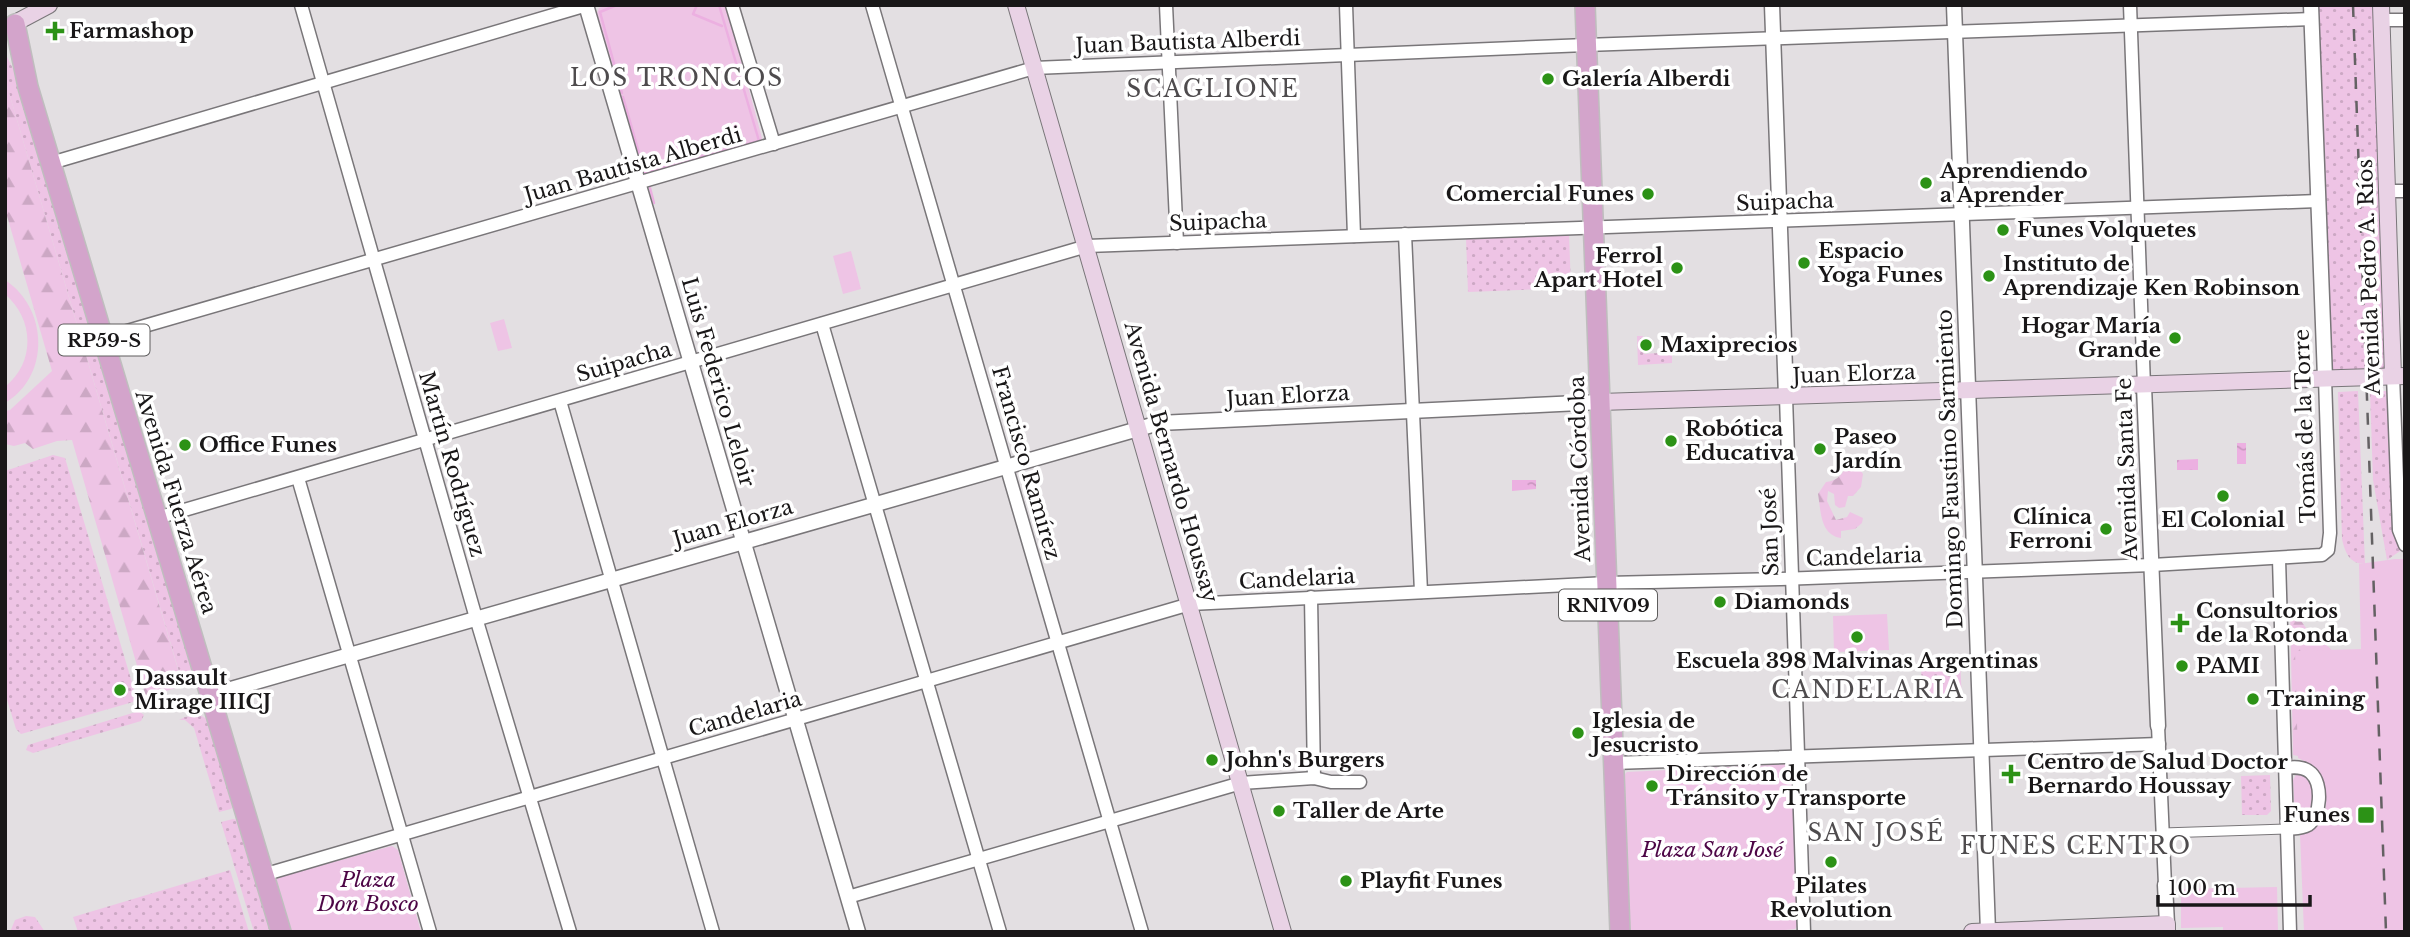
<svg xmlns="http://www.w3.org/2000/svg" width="2410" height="937" viewBox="0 0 2410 937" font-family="'Libre Baskerville',serif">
<defs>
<pattern id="grass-dots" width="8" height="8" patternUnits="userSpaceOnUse" patternTransform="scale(1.75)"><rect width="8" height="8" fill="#eec4e5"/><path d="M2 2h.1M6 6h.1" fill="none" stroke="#cca8c4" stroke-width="1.8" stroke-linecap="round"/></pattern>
<pattern id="forest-firs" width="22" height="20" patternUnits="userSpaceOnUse" patternTransform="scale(1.75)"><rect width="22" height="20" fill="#eec4e5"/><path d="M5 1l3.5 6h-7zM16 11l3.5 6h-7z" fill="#cca8c4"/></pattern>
<pattern id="water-ripples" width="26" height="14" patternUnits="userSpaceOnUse" patternTransform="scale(1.75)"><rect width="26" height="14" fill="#ecb0e1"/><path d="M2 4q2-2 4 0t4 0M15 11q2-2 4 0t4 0" fill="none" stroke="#ca97c0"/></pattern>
</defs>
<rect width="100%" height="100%" fill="#e3dfe2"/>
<g fill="url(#grass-dots)">
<polygon points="2311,5 2381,5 2393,376 2325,378"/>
<polygon points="5,53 21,84 197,679 190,685 179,687 182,682 5,79"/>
<polygon points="1569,234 1571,288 1468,292 1466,238"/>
<polygon points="1637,336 1643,336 1644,354 1672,352 1672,363 1638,365"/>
<path d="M2358,391L2365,564C2349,564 2345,552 2342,539L2338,392Z"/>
<polygon points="2370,391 2388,391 2403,549 2387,560 2373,480"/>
<polygon points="53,455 65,458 136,696 133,702 21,734 16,729 5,693 5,471"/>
<polygon points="1960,660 1962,700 1922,701 1921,662"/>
<polygon points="139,711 144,715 141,721 33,753 26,750 28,745"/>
<polygon points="200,715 210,721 235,805 231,809 219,812 194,728 185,720 179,720 185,717"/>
<polygon points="2270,775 2271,811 2267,815 2242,815 2241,776"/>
<polygon points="233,819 238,820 271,932 254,932 221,822"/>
<polygon points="230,870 249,932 78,932 73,917"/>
<polygon points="26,916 35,917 45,932 10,932 15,920"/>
</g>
<g fill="url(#forest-firs)">
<polygon points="5,79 182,683 179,687 146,697 72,440 57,441 33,449 25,443 14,446 5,444 5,411 10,410 52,371 5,209"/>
<path d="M1854,462L1863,474L1861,487L1853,496H1848L1845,507L1839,508L1835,505L1834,494L1828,491L1827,501L1836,520L1847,517L1850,512L1863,518L1862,523L1855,529L1841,531V538C1820,535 1821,511 1818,494L1826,482C1839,481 1842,473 1848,464Z"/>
<polygon points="2290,605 2306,628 2331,649 2334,655 2320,770 2298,756 2293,755"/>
</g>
<g fill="#eec4e5">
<polygon points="607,5 726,5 763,142 642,176 595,17 599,8"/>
<polygon points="851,251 861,289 843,294 833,256"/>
<path d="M5,280C48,308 51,376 5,403V387C36,362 34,319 5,294Z"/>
<polygon points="504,319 512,348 498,351 490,323"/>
<path d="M2395,559H2405V932H2304L2300,834C2340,825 2330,771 2298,758L2295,651L2361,649L2359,564Z"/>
<polygon points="1887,614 1889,650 1834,652 1833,616"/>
<polygon points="1788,764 1793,771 1799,923 1795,929 1766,932 1627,932 1623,776 1627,772"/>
<polygon points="2297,773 2312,776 2314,812 2301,820 2296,818 2295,815 2293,780"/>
<polygon points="392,846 398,850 421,932 291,932 275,878"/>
<polygon points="2277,887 2278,932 2223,932 2223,927 2181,928 2181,889"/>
</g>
<g fill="url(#water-ripples)">
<rect x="2237" y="443" width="9" height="21"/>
<polygon points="2198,459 2198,470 2177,470 2177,460"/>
<polygon points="1512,480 1536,480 1536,489 1512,491"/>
</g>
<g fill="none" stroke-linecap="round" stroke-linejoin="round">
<g stroke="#ecb0e1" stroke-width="2.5">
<polyline points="617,5 600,12 622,93"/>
<polyline points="697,5 693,14 722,26"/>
<polyline points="623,97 645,174"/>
<polyline points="645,172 759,141 719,5"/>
<polyline points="650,188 654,203"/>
</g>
<g stroke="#797679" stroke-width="11">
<polyline id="pedestrian" points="2163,833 2286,829"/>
</g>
<g stroke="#797679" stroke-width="15">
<g id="minor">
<polyline points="301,5 476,618 570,932"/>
<polyline points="732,5 774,144"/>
<polyline points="872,5 1142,932"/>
<polyline points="1166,5 1177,243"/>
<polyline points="1346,5 1354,236"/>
<polyline points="2130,5 2144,386"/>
<polyline points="2381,20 2405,20"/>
<polyline points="51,163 587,5"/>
<polyline points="2387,191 2405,191"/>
<polyline points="1405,234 1421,592"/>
<polyline points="822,324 1000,932"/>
<polyline points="103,338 1034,68 1586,45 2312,19"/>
<polyline points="2393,376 2399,530 2405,545"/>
<polyline points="1786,397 1804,932"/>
<polyline points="560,401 713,932"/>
<polyline points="298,478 430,932"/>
<polyline points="157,518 1087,246 2318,201"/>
<polyline points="2279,559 2290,932"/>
<polyline points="1311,597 1314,778"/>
<polyline points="2158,726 2165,885"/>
<polyline points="1614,763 2159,744"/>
<path d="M2284,768C2293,767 2304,766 2311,773C2323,784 2321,816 2308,825C2301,829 2293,828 2286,829"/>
<polyline points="263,875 1190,604 1607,583 1781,579 2152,565 2322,555 2328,550 2330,533 2325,378"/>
<polyline points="848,897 1241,783 1314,778 1331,782 1360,782"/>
</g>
</g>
<g stroke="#797679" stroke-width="17">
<g id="tertiary">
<polyline points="586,5 858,932"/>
<polyline points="1772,5 1786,397"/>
<polyline points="1954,5 1988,931"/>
<polyline points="2311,5 2325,378"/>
<polyline points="2144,386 2158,726"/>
<polyline points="210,695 1159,423 1600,402"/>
<polyline points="2165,885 2167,924"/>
</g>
</g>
<g stroke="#797679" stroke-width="18">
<g id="secondary">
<polyline points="1016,5 1283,932"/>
<polyline points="2381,5 2393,376"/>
<polyline points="17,22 49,5"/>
<polyline points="1600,402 2405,376"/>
<polyline points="1972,932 2167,924 2167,932"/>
</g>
</g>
<g stroke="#bfbebe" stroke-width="22">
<g id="primary">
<polyline points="1585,5 1620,932"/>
<polyline points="15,24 28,87 281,932"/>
</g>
</g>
<use href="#pedestrian" stroke="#fff" stroke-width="9"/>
<use href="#minor" stroke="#fff" stroke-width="12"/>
<use href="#tertiary" stroke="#fff" stroke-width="14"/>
<use href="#secondary" stroke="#e9d2e5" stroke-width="16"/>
<use href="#primary" stroke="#d3a4cb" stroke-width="19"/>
<polyline stroke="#646163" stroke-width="2.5" stroke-dasharray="12 12" stroke-linecap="butt" points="2353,5 2386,932"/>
</g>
<g fill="#2c9216" stroke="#fff" stroke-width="2.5">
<path d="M51.5 20.5h7v7h7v7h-7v7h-7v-7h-7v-7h7z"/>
<circle cx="1548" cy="79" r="7"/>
<circle cx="1926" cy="183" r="7"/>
<circle cx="1648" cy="194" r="7"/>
<circle cx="2003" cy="230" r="7"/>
<circle cx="1804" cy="263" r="7"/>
<circle cx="1677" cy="268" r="7"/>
<circle cx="1989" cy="276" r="7"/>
<circle cx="2175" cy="338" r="7"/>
<circle cx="1646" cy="345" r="7"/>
<circle cx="1671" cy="441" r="7"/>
<circle cx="185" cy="445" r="7"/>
<circle cx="1820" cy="449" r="7"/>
<circle cx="2223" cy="496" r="7"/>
<circle cx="2106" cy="529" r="7"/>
<circle cx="1720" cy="602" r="7"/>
<path d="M2176.5 612.5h7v7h7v7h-7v7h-7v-7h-7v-7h7z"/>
<circle cx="1857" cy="637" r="7"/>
<circle cx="2182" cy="666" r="7"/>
<circle cx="120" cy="690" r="7"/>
<circle cx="2253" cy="699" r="7"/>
<circle cx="1578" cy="733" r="7"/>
<circle cx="1212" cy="760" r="7"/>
<path d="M2007.5 763.5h7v7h7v7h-7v7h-7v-7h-7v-7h7z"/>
<circle cx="1652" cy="786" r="7"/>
<circle cx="1279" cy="811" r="7"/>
<rect x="2357" y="806" width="18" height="18" rx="3.5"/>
<circle cx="1831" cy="862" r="7"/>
<circle cx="1346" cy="881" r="7"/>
</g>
<g text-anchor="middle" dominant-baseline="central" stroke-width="7" stroke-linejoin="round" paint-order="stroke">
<g fill="#fff" stroke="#5e5d5d" stroke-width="2">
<rect x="58.5" y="324.5" width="91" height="31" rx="5"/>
<rect x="1559" y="589.5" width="98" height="31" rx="5"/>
</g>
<g font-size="19" font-weight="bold" fill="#191718">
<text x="104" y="340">RP59-S</text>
<text x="1608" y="605">RN1V09</text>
</g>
<g font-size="21" font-weight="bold" fill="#191718" stroke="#fff" text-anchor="start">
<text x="69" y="31">Farmashop</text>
<text x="1562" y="79">Galería Alberdi</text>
<text x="1940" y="171">Aprendiendo<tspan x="1940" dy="24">a Aprender</tspan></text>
<text x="1634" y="194" text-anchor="end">Comercial Funes</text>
<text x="2017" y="230">Funes Volquetes</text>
<text x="1818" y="251">Espacio<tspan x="1818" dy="24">Yoga Funes</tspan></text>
<text x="1663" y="256" text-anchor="end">Ferrol<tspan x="1663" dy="24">Apart Hotel</tspan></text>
<text x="2003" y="264">Instituto de<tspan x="2003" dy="24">Aprendizaje Ken Robinson</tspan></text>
<text x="2161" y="326" text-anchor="end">Hogar María<tspan x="2161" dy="24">Grande</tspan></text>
<text x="1660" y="345">Maxiprecios</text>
<text x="1685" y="429">Robótica<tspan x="1685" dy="24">Educativa</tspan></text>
<text x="1834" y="437">Paseo<tspan x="1834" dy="24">Jardín</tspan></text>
<text x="199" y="445">Office Funes</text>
<text x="2092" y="517" text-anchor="end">Clínica<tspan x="2092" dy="24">Ferroni</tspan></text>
<text x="2223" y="520" text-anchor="middle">El Colonial</text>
<text x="1734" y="602">Diamonds</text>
<text x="2196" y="611">Consultorios<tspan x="2196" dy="24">de la Rotonda</tspan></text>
<text x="1857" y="661" text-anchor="middle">Escuela 398 Malvinas Argentinas</text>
<text x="2196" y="666">PAMI</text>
<text x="134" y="678">Dassault<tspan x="134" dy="24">Mirage IIICJ</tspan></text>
<text x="2267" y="699">Training</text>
<text x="1592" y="721">Iglesia de<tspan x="1592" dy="24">Jesucristo</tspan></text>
<text x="1226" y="760">John's Burgers</text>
<text x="2027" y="762">Centro de Salud Doctor<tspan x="2027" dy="24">Bernardo Houssay</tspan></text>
<text x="1666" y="774">Dirección de<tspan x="1666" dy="24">Tránsito y Transporte</tspan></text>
<text x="1293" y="811">Taller de Arte</text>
<text x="2350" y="815" text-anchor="end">Funes</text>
<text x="1360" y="881">Playfit Funes</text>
<text x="1831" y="886" text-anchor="middle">Pilates<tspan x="1831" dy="24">Revolution</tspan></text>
</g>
<g font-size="21" fill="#191718" stroke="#fff">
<text transform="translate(1188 42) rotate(-2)">Juan Bautista Alberdi</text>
<text transform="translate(633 165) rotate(-16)">Juan Bautista Alberdi</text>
<text transform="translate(1785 202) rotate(-2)">Suipacha</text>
<text transform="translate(1218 222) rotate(-2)">Suipacha</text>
<text transform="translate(2369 277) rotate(-92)">Avenida Pedro A. Ríos</text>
<text transform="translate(624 362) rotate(-16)">Suipacha</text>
<text transform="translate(1854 374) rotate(-2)">Juan Elorza</text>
<text transform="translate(718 382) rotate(74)">Luis Federico Leloir</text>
<text transform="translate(1288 396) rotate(-3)">Juan Elorza</text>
<text transform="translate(2305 426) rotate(-92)">Tomás de la Torre</text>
<text transform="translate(1171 462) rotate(74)">Avenida Bernardo Houssay</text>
<text transform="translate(1026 463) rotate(74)">Francisco Ramírez</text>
<text transform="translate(452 464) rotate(74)">Martín Rodríguez</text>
<text transform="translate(1580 469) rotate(-92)">Avenida Córdoba</text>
<text transform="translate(1950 469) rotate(-92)">Domingo Faustino Sarmiento</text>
<text transform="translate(2127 469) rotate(-92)">Avenida Santa Fe</text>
<text transform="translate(176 502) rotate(73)">Avenida Fuerza Aérea</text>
<text transform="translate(733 523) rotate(-16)">Juan Elorza</text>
<text transform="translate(1770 532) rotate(-92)">San José</text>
<text transform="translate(1864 557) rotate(-2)">Candelaria</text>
<text transform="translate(1297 579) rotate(-3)">Candelaria</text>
<text transform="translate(745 714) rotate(-16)">Candelaria</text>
</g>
<g font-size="21" font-style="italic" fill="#4d0646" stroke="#fff">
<text x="1712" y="850">Plaza San José</text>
<text x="368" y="880">Plaza<tspan x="368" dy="24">Don Bosco</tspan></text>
</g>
<g font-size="23" letter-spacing="2" fill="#4e4b4d" stroke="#fff">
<text x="677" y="78">LOS TRONCOS</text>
<text x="1213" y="89">SCAGLIONE</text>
<text x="1868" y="690">CANDELARIA</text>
<text x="1876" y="833">SAN JOSÉ</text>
<text x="2076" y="846">FUNES CENTRO</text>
</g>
</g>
<rect width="2410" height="937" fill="none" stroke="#191718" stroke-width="14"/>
<path d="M2158 895v10h152v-10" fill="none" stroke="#191718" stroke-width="3.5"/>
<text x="2168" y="895" font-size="21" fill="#191718" stroke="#ffffff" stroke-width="5" paint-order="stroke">100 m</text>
</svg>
